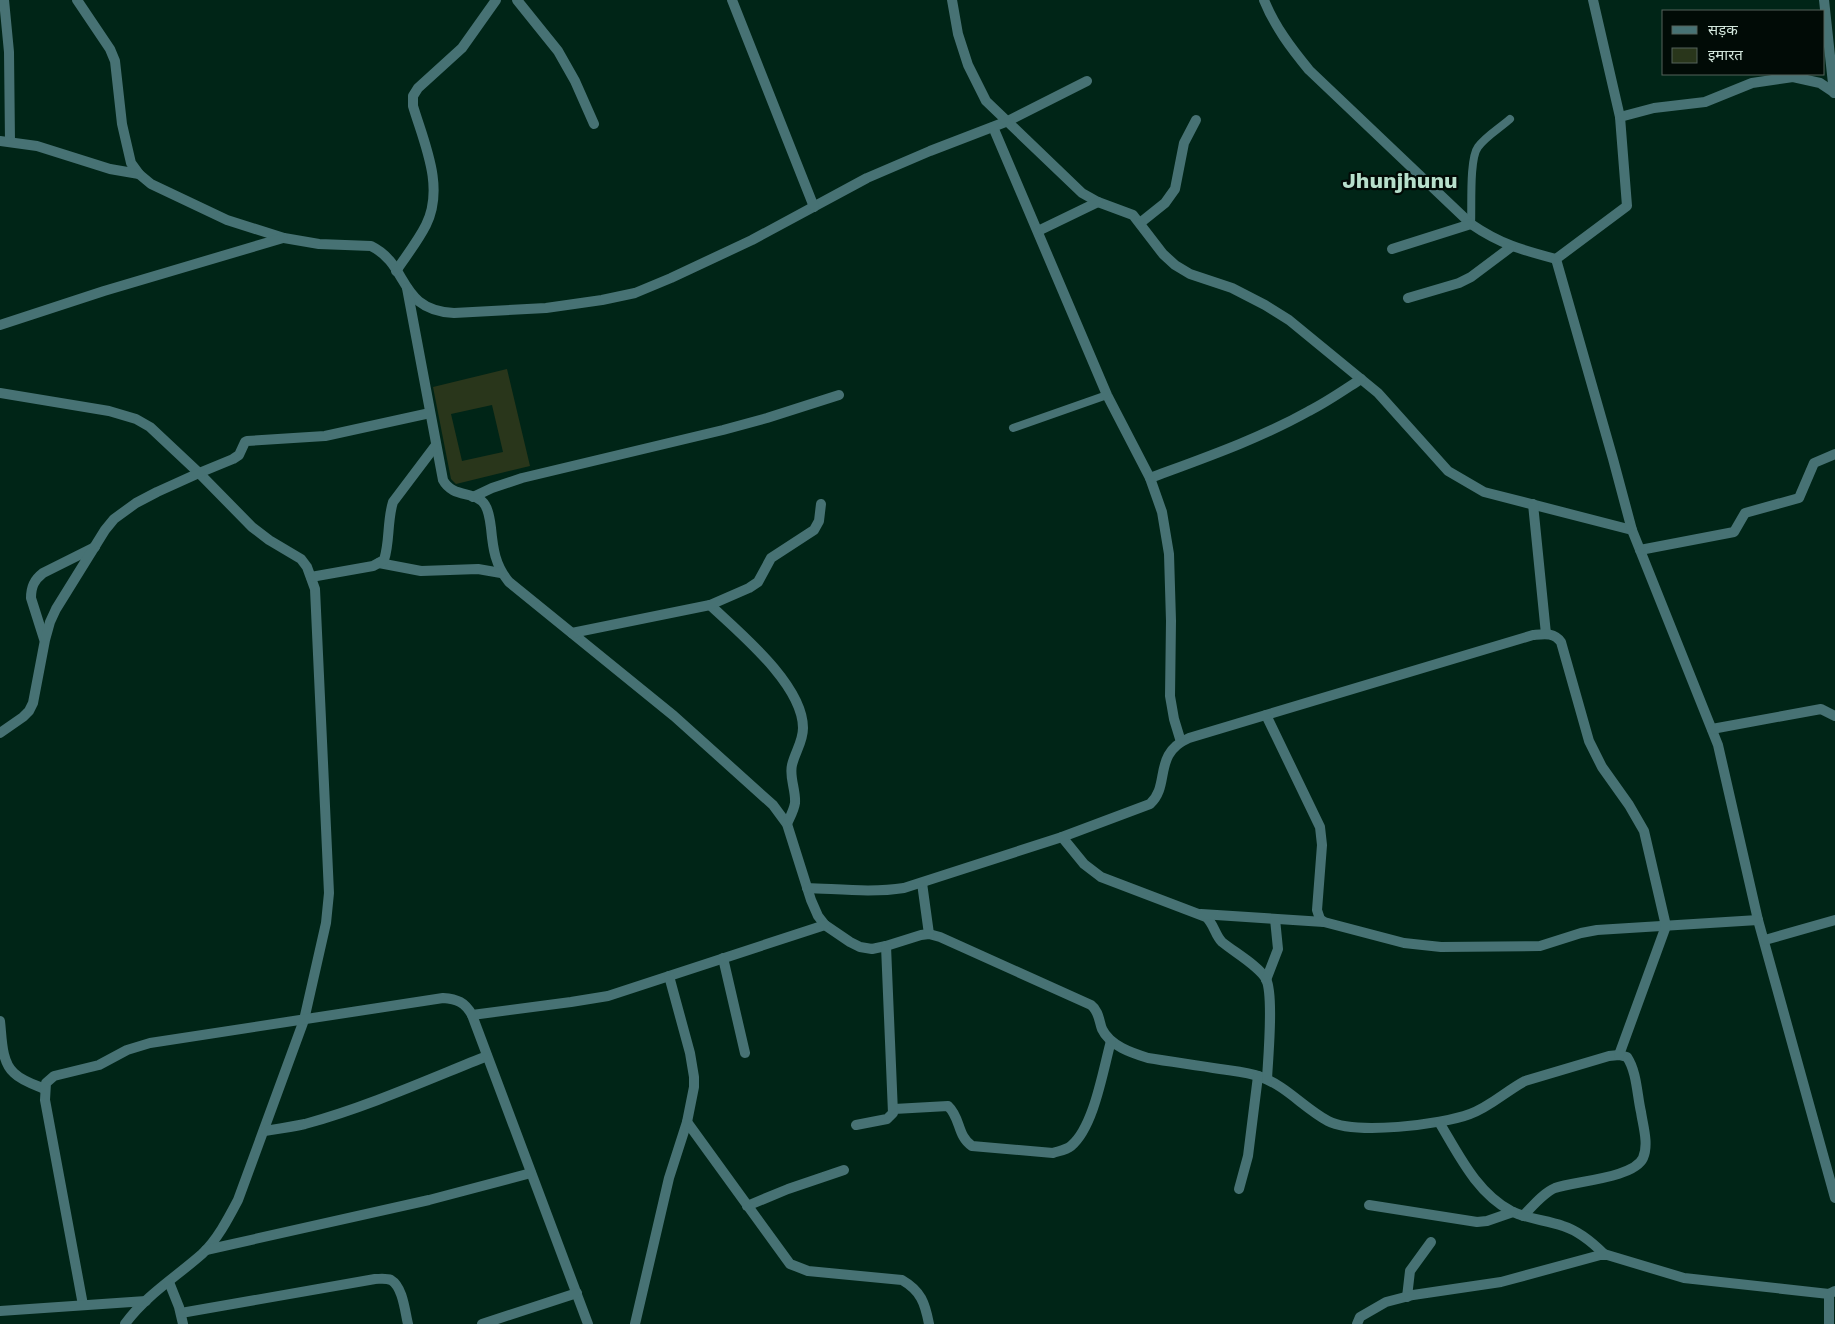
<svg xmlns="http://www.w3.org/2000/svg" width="1835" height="1324" viewBox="0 0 1835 1324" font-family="'Work Sans','Noto Sans Devanagari',sans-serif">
<rect width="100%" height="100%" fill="#002517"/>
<path fill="#29361b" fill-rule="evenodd" d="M507,369L530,466L456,484L451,479L433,387ZM492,405L503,452L462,461L451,414Z"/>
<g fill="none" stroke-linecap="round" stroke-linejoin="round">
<g stroke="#477274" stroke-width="8">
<path d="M1471,224C1472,207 1469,159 1478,147C1486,136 1500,128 1510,119"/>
<polyline points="1013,428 1107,395"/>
</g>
<g stroke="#477274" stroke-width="10">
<polyline points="4,0 9,52 10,142"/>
<path d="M77,0L110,49L115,61L122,124L131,163L139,174L151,184L227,220L284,238L319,244L371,246C410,265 397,310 454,313L546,308L602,300L635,293L671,278L752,240L867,178L930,151L1008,121L1087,81"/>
<polyline points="517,0 558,51 575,81 594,124"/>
<polyline points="732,0 814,207"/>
<polyline points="952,0 958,34 968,65 986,101 1082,193 1098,202 1133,215 1163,254 1175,265 1190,274 1232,288 1265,305 1289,320 1378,393 1448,471 1484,492 1632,530"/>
<path d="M1264,0C1275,27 1291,48 1309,70L1471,224C1500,244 1522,250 1556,259"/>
<polyline points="1593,0 1620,117 1627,206 1556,259 1613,459 1632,530 1718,745 1758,920 1835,1198"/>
<polyline points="1824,0 1834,93"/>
<polyline points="1620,117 1654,108 1705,102 1752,83 1793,77 1820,83 1835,93"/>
<polyline points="993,127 1107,395 1150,478 1162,512 1169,554 1171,621 1170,696 1174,719 1181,742"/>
<polyline points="0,141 37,146 110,169 139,174"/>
<polyline points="1140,223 1165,203 1175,189 1184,143 1196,120"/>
<polyline points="1038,231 1098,202"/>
<polyline points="1392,249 1471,224"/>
<path d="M396,271C406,256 418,241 426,225C445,187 424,143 413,106V96L418,88L462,48L496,0"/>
<path d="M407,288L443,480C453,499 476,490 485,505C489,511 490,520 491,528C493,549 495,565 509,582L674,716L773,805L787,824L811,900L818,916L825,925L850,942L860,947L872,949L886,946L921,935L929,934L940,937L1091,1005C1099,1011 1099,1021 1102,1029C1110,1046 1132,1053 1148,1058C1172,1062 1196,1065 1220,1069C1233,1071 1248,1072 1261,1077C1286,1086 1304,1108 1328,1121C1355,1135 1441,1125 1470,1114C1490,1107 1506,1091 1525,1081L1609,1056L1619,1055L1627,1057C1637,1072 1637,1095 1641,1112C1643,1126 1649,1144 1643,1158C1634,1178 1575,1181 1555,1188C1543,1193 1532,1207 1523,1216"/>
<polyline points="1408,298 1459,283 1471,277 1511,247"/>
<polyline points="0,325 104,291 283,238"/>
<path d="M0,393L109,411L136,419L150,427L199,473L252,527L269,540L301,559L307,567L315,589L329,893L326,923L304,1020L238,1200C228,1219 217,1240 202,1254C176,1277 145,1296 125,1324"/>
<path d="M1150,478C1204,458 1259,439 1309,411C1327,402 1344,390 1361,379"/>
<polyline points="473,497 492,488 522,478 723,430 767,418 839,395"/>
<polyline points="1533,504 1546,634"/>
<polyline points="1640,550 1734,532 1745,513 1799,498 1814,463 1835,454"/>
<polyline points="379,563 421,571 478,569 501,573"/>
<path d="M311,577L373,566L384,560C390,542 387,521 393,502L436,445"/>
<path d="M710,605C740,633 803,685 803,728C803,742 795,752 792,765C789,777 796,790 795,803C794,810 790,817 787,824"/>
<polyline points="572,633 710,605 749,588 758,582 771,558 814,530 819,521 821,504"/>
<path d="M44,639L31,598C31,587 34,580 43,573L95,547"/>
<polyline points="1266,715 1320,827 1322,845 1317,910 1320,919 1324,922 1404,943 1441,947 1540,946 1581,933 1597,930 1758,920"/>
<polyline points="1712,729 1821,709 1835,716"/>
<polyline points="0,733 23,717 29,711 33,703 45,640 50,622 56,609 105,530 114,519 136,503 157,492 199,473 233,459 239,455 245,442 247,441 325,436 430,413"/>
<path d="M1062,837L1084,864L1101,877L1206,917C1214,924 1215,935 1222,942C1234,952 1259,966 1266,979C1274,995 1268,1059 1267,1079"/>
<polyline points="922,883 929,934"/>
<path d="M807,888C839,889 872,893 904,888L1062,837L1150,804C1171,785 1152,754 1189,738L1533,635C1544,634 1554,632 1561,642L1589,741L1602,767L1629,805L1644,831L1666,926L1619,1055"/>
<polyline points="1201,914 1324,922"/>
<polyline points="1765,940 1835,920"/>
<polyline points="723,958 745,1053"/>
<polyline points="1266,980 1278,949 1275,919"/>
<polyline points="472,1015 571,1002 608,996 825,925"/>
<path d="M0,1021C2,1037 1,1062 14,1073C22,1081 35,1085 45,1089"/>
<path d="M894,1109L948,1106C961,1118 957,1136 972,1146L1053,1153C1059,1151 1066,1150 1071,1146C1094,1127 1103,1070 1111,1041"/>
<path d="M687,1122L790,1264L808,1271L902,1280C921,1291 925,1303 929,1324"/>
<path d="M1439,1122C1459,1155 1476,1192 1511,1211C1527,1219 1546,1220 1563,1226C1579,1231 1592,1242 1604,1254"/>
<polyline points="856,1125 887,1119 893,1113 886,946"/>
<path d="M264,1131C277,1129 291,1127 305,1124C367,1107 427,1080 487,1056"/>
<polyline points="1239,1189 1248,1156 1258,1076"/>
<polyline points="1369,1205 1477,1222 1487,1221 1513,1212"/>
<polyline points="747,1206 788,1189 844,1170"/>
<polyline points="206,1250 429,1200 531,1173"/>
<polyline points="169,1282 179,1307 183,1324"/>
<polyline points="1829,1294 1829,1324"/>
<polyline points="1407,1297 1410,1271 1431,1242"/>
<path d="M83,1305L45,1100L46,1083L54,1076L99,1065L127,1050L150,1043L443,998C457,999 465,1002 472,1015L588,1324"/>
<polyline points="0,1311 146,1301"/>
<path d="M181,1313L375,1279C380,1279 386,1278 391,1280C403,1287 405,1312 408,1324"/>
<polyline points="482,1324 577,1293"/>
<polyline points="635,1324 669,1178 687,1122 694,1087 694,1077 690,1053 669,976"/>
<polyline points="1357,1324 1360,1317 1386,1302 1413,1295 1501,1282 1604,1254 1684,1278 1829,1294 1835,1291"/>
</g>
</g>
<g text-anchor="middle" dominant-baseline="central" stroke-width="4.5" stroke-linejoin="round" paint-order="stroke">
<g font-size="22" font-weight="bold" fill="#b7dfcb" stroke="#010b06">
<text x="1400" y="180">Jhunjhunu</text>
</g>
</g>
<rect x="1662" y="10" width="162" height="65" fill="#010b06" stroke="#55635b"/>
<rect x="1672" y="26" width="25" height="8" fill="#477274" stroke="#55635b"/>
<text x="1708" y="35" font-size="15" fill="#d2e6db">सड़क</text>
<rect x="1672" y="48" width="25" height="15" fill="#29361b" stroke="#55635b"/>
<text x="1708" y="60" font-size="15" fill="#d2e6db">इमारत</text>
</svg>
